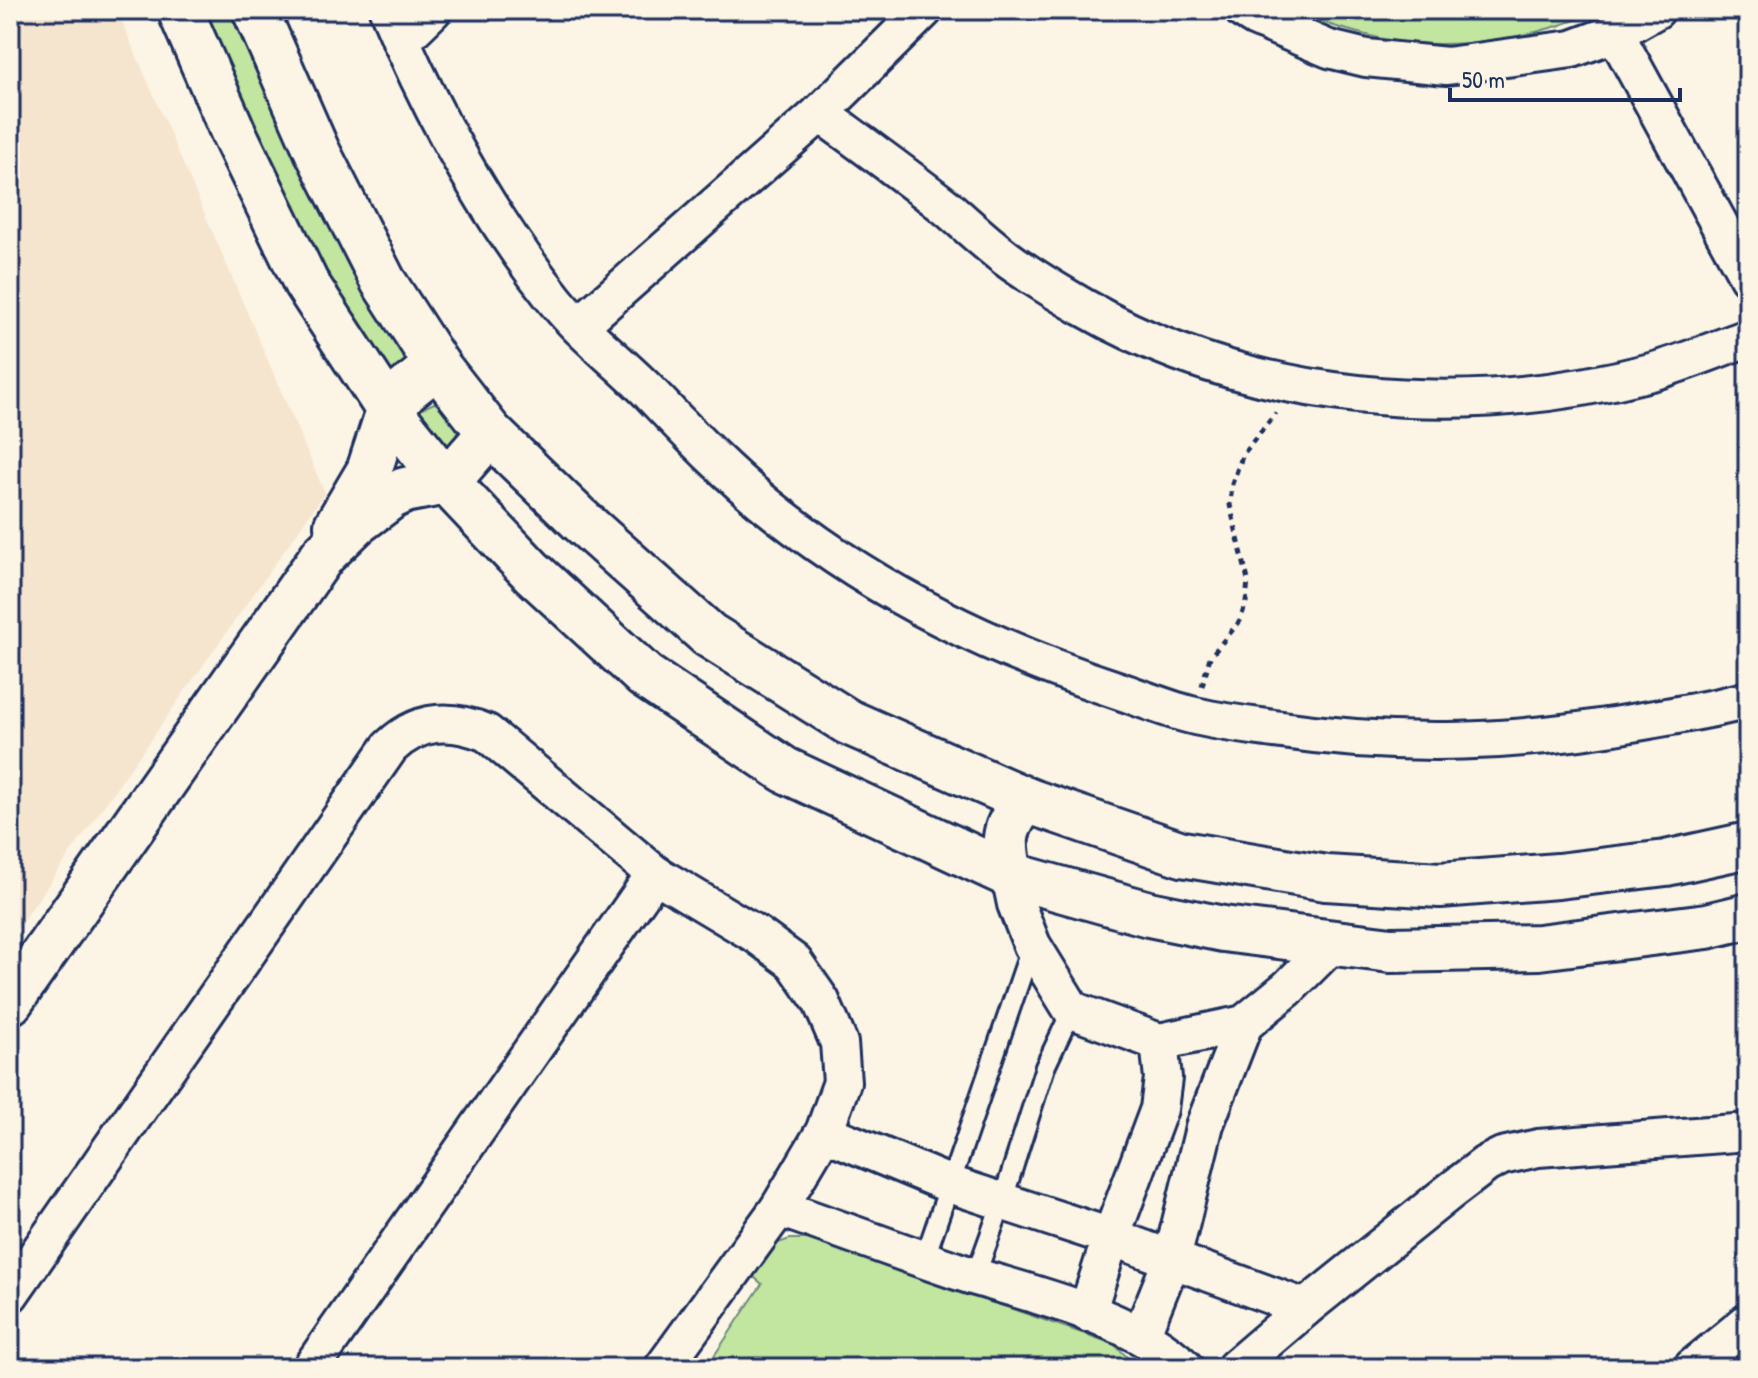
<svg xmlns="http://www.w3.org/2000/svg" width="1758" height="1378" viewBox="0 0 1758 1378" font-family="'Patrick Hand',sans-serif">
<rect width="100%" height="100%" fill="#fcf5e5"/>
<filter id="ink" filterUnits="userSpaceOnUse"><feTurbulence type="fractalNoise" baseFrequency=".0125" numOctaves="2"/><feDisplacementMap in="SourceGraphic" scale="16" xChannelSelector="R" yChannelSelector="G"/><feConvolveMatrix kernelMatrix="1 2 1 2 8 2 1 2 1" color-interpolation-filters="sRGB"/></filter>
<g filter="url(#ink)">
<polygon fill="#f6e5ce" points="10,10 117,10 325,493 10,939"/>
<g fill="#c2e59f" stroke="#6e8a7e" stroke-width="2">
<polygon points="203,10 235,10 413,364 401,374 391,373 384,367 294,216"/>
<path d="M1289,10H1600C1535,39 1453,52 1383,39C1351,32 1319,22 1289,10Z"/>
<polygon points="434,403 442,405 459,427 454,441 441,450 416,414 421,409"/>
<polygon points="790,1239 809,1239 1114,1344 1127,1357 1132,1368 706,1368 762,1284 748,1272 772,1245"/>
</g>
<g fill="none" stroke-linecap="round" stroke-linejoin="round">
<g stroke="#1b2f5e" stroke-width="24">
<g id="lane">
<polyline points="924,1260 1032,945"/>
<polyline points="975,1277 1002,1202 1045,1067 1072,1010"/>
</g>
</g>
<g stroke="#1b2f5e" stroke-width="42">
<g id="street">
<path d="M388,10C431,112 486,213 555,300C583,335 620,362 651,394C692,437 732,479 779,515C883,596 995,650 1120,691C1143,699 1167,709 1191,715C1218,722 1247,725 1274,729C1407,748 1517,744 1649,720C1683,714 1715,709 1748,700"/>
<polyline points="1243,10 1256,18 1329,49 1366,58 1447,66 1572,49 1615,33 1656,10"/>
<polyline points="1615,33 1748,277"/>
<polyline points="401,41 433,10"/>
<path d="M820,113C862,144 905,175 946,207C966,224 985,242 1006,258C1030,276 1057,292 1083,307C1252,404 1463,421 1651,372C1684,363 1716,349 1748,338"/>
<polyline points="579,326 820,113 924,10"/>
<polyline points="1010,875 1016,904 1032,945 1072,1010 1159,1042 1244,1024 1288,988 1332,944"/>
<polyline points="824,1132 949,1184 1111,1237 1305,1308"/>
<path d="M779,1208C839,1229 898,1251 957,1271C1031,1295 1129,1314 1185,1368"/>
<path d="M10,1294L390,747C419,719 451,718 487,733L655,874L757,935L794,962L821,1001L839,1043L842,1082L824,1132L779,1208L663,1368"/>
<polyline points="1087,1313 1111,1237 1159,1109 1163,1078 1159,1042"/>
<polyline points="1141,1336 1172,1259 1205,1124 1244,1024"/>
<polyline points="311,1368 655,874"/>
<polyline points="1235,1368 1305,1308 1448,1193 1486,1164 1502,1156 1538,1148 1748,1132"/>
<polyline points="1692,1368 1748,1322"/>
</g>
</g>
<g stroke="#1b2f5e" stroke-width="50">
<g id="secondary">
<polyline points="180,10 234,134 306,283 389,410 447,482 532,572 645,676 785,770 1010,875 1149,914 1223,929 1391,950 1539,947 1707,926 1748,916"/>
<polyline points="255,10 317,151 383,281 437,365 490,433 579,519 709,635 848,722 1026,800 1182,854 1326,878 1440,885 1558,876 1666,863 1748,845"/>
<polyline points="337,525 369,471 389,410 406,390 437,365"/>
<path d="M1010,875C1003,839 1002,830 1026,800"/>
<polyline points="10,1002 323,555 356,523 392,496 405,490 447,482 490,433"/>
</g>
</g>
<polyline stroke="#1b2f5e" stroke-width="5" stroke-dasharray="6 6" stroke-linecap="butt" points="1202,686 1210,657 1240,621 1246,602 1248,580 1230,505 1232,484 1243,454 1276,413"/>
<use href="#lane" stroke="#fcf5e5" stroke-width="18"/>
<use href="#street" stroke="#fcf5e5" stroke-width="36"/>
<use href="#secondary" stroke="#fcf5e5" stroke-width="44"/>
</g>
</g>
<rect width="1758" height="1378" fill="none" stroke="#fcf5e5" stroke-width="40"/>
<rect x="20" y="20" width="1718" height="1338" fill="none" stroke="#1b2f5e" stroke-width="3" filter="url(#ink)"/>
<path d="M1450 88v12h230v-12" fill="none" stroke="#1b2f5e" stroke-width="4"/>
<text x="1462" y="88" font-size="24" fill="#1b2f5e" stroke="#fcf5e5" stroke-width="6" paint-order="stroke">50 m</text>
</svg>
